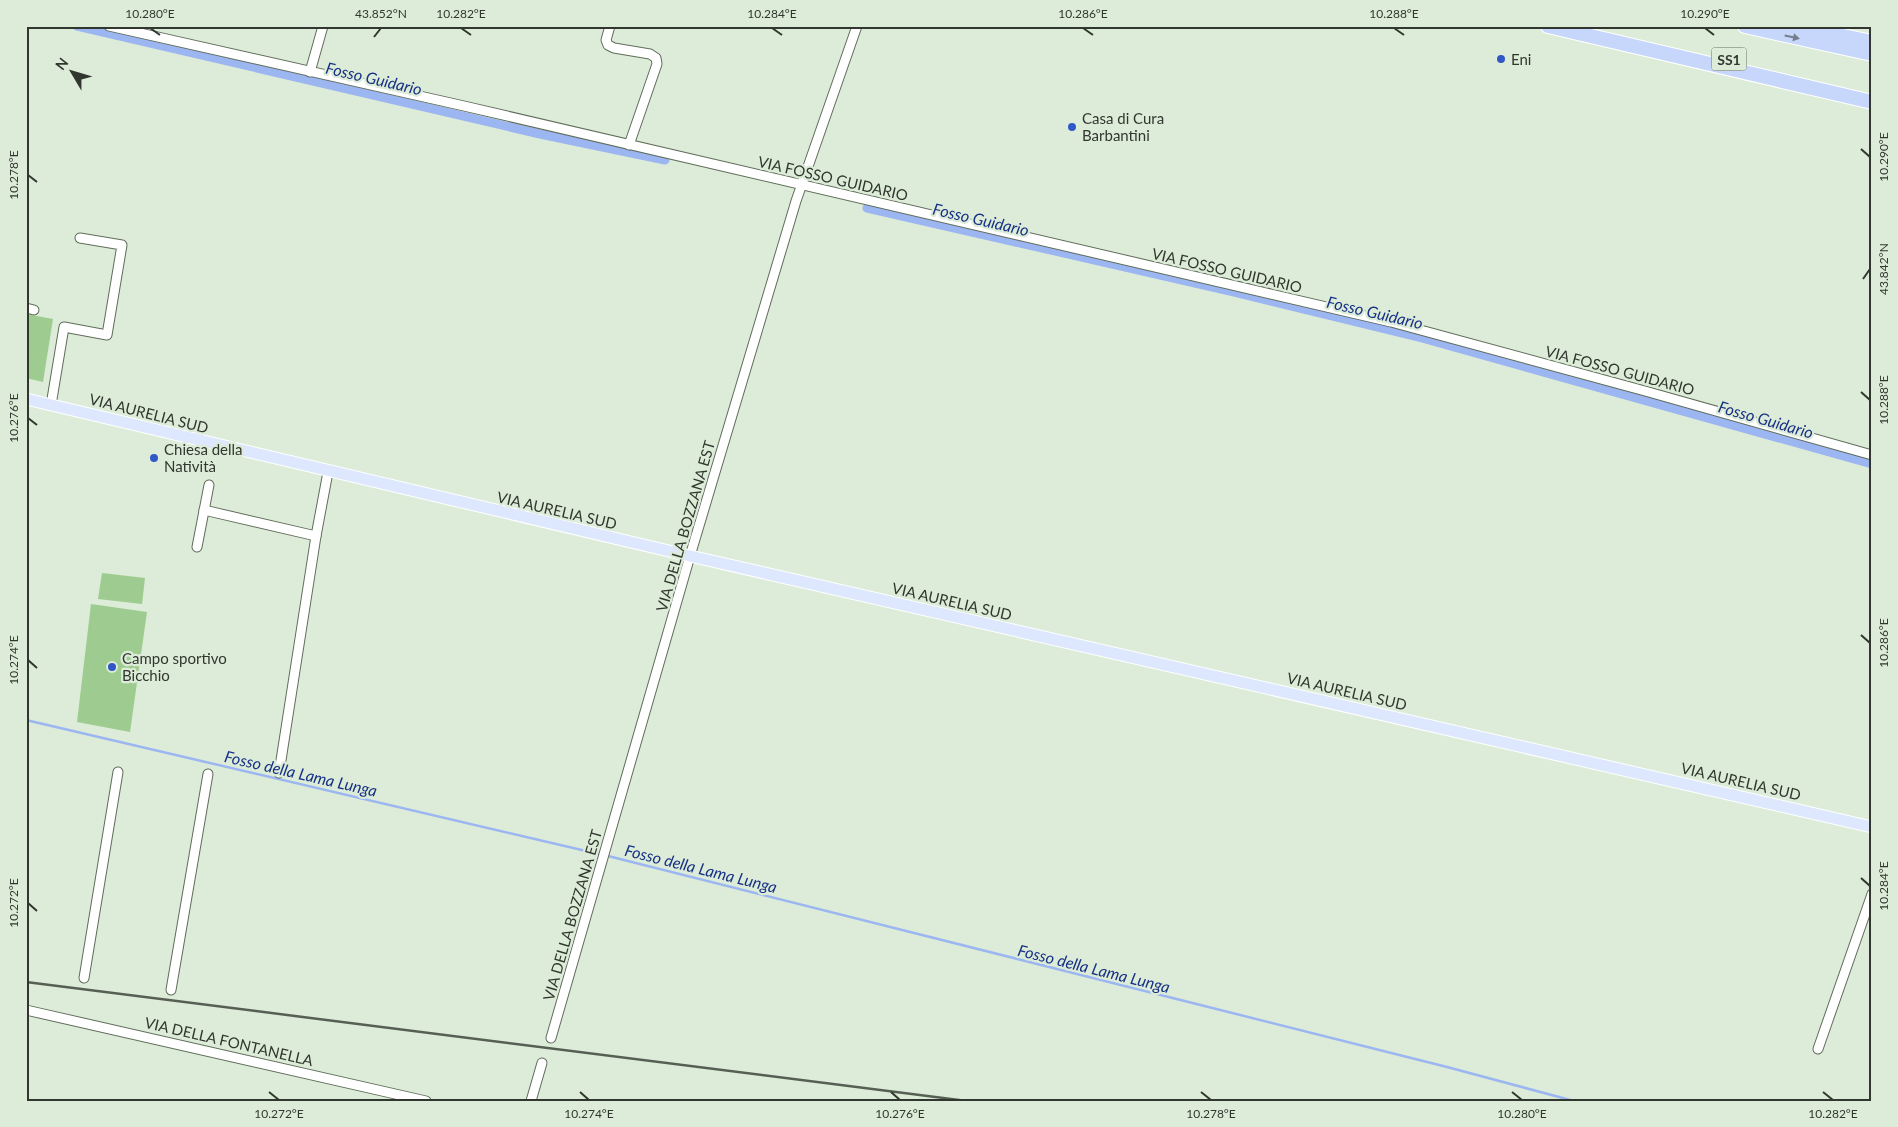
<svg xmlns="http://www.w3.org/2000/svg" width="1898" height="1127" viewBox="0 0 1898 1127" font-family="Lato,sans-serif">
<rect width="100%" height="100%" fill="#ddecd8"/>
<g fill="#9ecb8f">
<polygon points="26,314 53,319 43,382 26,378"/>
<polygon points="102,573 145,578 142,604 98,599"/>
<polygon points="91,604 147,612 130,732 77,722"/>
</g>
<g fill="none" stroke-linecap="round" stroke-linejoin="round">
<g stroke="#9bb6f1" stroke-width="2.5">
<polyline points="26,720 599,854"/>
<polyline points="608,856 1447,1067 1574,1101"/>
</g>
<g stroke="#9bb6f1" stroke-width="9">
<polyline points="77,26 540,134 665,160"/>
<polyline points="867,208 1230,291 1422,338 1872,464"/>
</g>
<g stroke="#606d5b" stroke-width="11">
<g id="minor">
<polyline points="109,26 464,106 1391,322 1645,391 1872,455"/>
<polyline points="610,26 606,40 608,45 614,48 650,54 656,58 657,64 629,145"/>
<polyline points="310,72 323,26"/>
<polyline points="26,308 34,310"/>
<polyline points="51,405 64,327 107,335 122,245 80,238"/>
<polyline points="204,510 316,536 328,472"/>
<polyline points="197,547 209,485"/>
<polyline points="279,773 316,536"/>
<polyline points="84,978 118,772"/>
<polyline points="171,990 208,774"/>
<polyline points="26,1010 426,1101"/>
<polyline points="551,1038 690,556 796,201 857,26"/>
<polyline points="1818,1049 1872,894"/>
<polyline points="531,1101 542,1063"/>
</g>
</g>
<g stroke="#fff" stroke-width="13">
<polyline id="major" points="26,399 690,556 1872,827"/>
</g>
<g stroke="#fff" stroke-width="16">
<g id="highway">
<polyline points="1548,26 1872,102"/>
<polyline points="1745,26 1872,54"/>
<polyline points="1795,26 1872,42"/>
</g>
</g>
<use href="#minor" stroke="#fff" stroke-width="9"/>
<use href="#major" stroke="#dde7fd" stroke-width="11"/>
<use href="#highway" stroke="#c7d7fb" stroke-width="14"/>
<polyline stroke="#575f54" stroke-width="2.5" points="26,982 967,1101"/>
</g>
<defs><path id="oneway-solid" d="M-6-.8H1V-3.2L6.5 0L1 3.2V.8H-6Z" transform="scale(1.25)"/></defs>
<use fill="#747f8b" href="#oneway-solid" transform="translate(1792 37) rotate(12)"/>
<path fill="none" stroke="#31372f" stroke-width="2" d="M150,28L160,35M461,28L471,35M772,28L782,35M1083,28L1093,35M1394,28L1404,35M1705,28L1714,35M374,37L381,28M1861,149L1870,157M28,175L37,182M1863,279L1870,269M1861,392L1870,400M28,418L37,425M1861,635L1870,643M28,660L37,668M1861,878L1870,886M28,903L37,911M269,1092L279,1100M580,1092L589,1100M891,1092L900,1100M1201,1092L1211,1100M1512,1092L1522,1100M1823,1092L1833,1100"/>
<g fill="#3057c6" stroke="#ddecd8" stroke-width="2">
<circle cx="1501" cy="59" r="5"/>
<circle cx="1072" cy="127" r="5"/>
<circle cx="154" cy="458" r="5"/>
<circle cx="112" cy="667" r="5"/>
</g>
<g text-anchor="middle" dominant-baseline="central" stroke-width="4.5" stroke-linejoin="round" paint-order="stroke">
<rect fill="#ddecd8" stroke="#656d62" stroke-width="1" x="1711.5" y="47.5" width="35" height="23" rx="4"/>
<g font-size="14" font-weight="bold" fill="#31372f">
<text x="1729" y="59">SS1</text>
</g>
<g font-size="15" fill="#31372f" stroke="#ddecd8" text-anchor="start">
<text x="1511" y="59">Eni</text>
<text x="1082" y="118">Casa di Cura<tspan x="1082" dy="17">Barbantini</tspan></text>
<text x="164" y="449">Chiesa della<tspan x="164" dy="17">Natività</tspan></text>
<text x="122" y="658">Campo sportivo<tspan x="122" dy="17">Bicchio</tspan></text>
</g>
<g font-size="15" fill="#31372f" stroke="#ddecd8">
<text transform="translate(833 178) rotate(13)">VIA FOSSO GUIDARIO</text>
<text transform="translate(1227 270) rotate(13)">VIA FOSSO GUIDARIO</text>
<text transform="translate(1620 370) rotate(15)">VIA FOSSO GUIDARIO</text>
<text transform="translate(149 413) rotate(14)">VIA AURELIA SUD</text>
<text transform="translate(557 510) rotate(13)">VIA AURELIA SUD</text>
<text transform="translate(685 526) rotate(-74)">VIA DELLA BOZZANA EST</text>
<text transform="translate(952 601) rotate(13)">VIA AURELIA SUD</text>
<text transform="translate(1347 691) rotate(13)">VIA AURELIA SUD</text>
<text transform="translate(1741 781) rotate(13)">VIA AURELIA SUD</text>
<text transform="translate(572 915) rotate(-74)">VIA DELLA BOZZANA EST</text>
<text transform="translate(229 1041) rotate(13)">VIA DELLA FONTANELLA</text>
</g>
<g font-size="16" font-style="italic" fill="#173185" stroke="#ddecd8">
<text transform="translate(374 78) rotate(13)">Fosso Guidario</text>
<text transform="translate(981 219) rotate(13)">Fosso Guidario</text>
<text transform="translate(1375 312) rotate(13)">Fosso Guidario</text>
<text transform="translate(1766 419) rotate(16)">Fosso Guidario</text>
<text transform="translate(301 773) rotate(13)">Fosso della Lama Lunga</text>
<text transform="translate(701 868) rotate(14)">Fosso della Lama Lunga</text>
<text transform="translate(1094 968) rotate(14)">Fosso della Lama Lunga</text>
</g>
</g>
<rect width="1898" height="1127" fill="none" stroke="#ddecd8" stroke-width="55"/>
<g transform="translate(72 72) rotate(308)" stroke="#ddecd8" stroke-width="4" paint-order="stroke">
<path d="M0-4L9 19L0 12L-9 19Z" fill="#31372f"/>
<text y="-8" font-size="14" font-weight="bold" text-anchor="middle" fill="#31372f">N</text>
</g>
<rect x="28" y="28" width="1842" height="1072" fill="none" stroke="#31372f" stroke-width="2"/>
<g font-size="12" text-anchor="middle" fill="#31372f">
<text x="150" y="18">10.280°E</text>
<text x="381" y="18">43.852°N</text>
<text x="461" y="18">10.282°E</text>
<text x="772" y="18">10.284°E</text>
<text x="1083" y="18">10.286°E</text>
<text x="1394" y="18">10.288°E</text>
<text x="1705" y="18">10.290°E</text>
<text transform="translate(1884 157) rotate(-90)" y="4">10.290°E</text>
<text transform="translate(14 175) rotate(-90)" y="4">10.278°E</text>
<text transform="translate(1884 269) rotate(-90)" y="4">43.842°N</text>
<text transform="translate(1884 400) rotate(-90)" y="4">10.288°E</text>
<text transform="translate(14 418) rotate(-90)" y="4">10.276°E</text>
<text transform="translate(1884 643) rotate(-90)" y="4">10.286°E</text>
<text transform="translate(14 660) rotate(-90)" y="4">10.274°E</text>
<text transform="translate(1884 886) rotate(-90)" y="4">10.284°E</text>
<text transform="translate(14 903) rotate(-90)" y="4">10.272°E</text>
<text x="279" y="1118">10.272°E</text>
<text x="589" y="1118">10.274°E</text>
<text x="900" y="1118">10.276°E</text>
<text x="1211" y="1118">10.278°E</text>
<text x="1522" y="1118">10.280°E</text>
<text x="1833" y="1118">10.282°E</text>
</g>
</svg>
